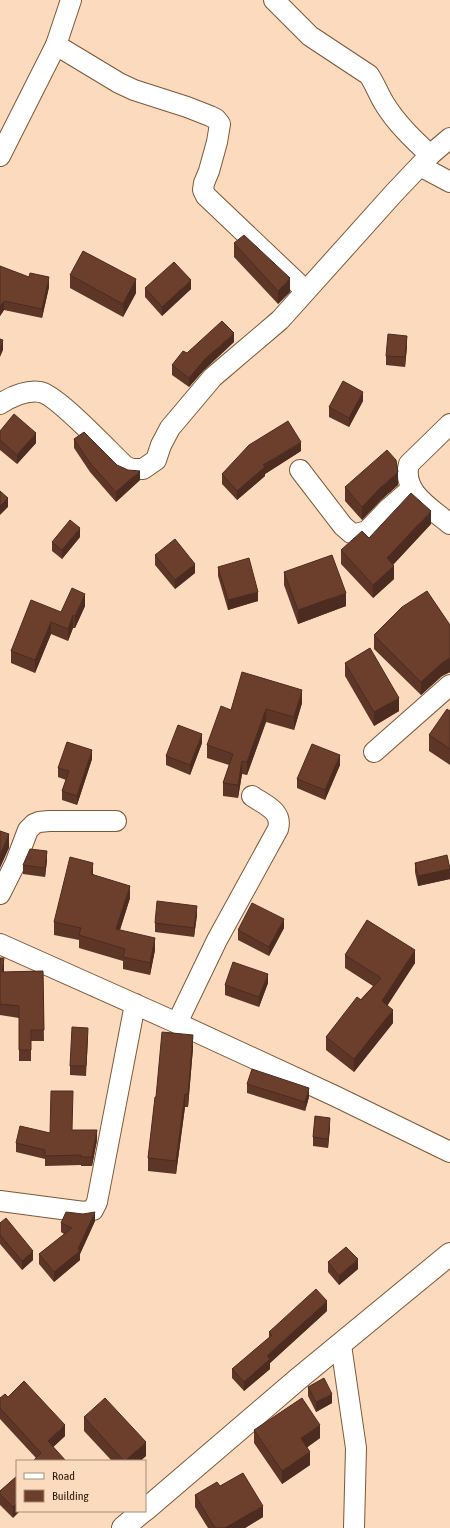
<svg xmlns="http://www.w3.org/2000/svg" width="450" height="1528" viewBox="0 0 450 1528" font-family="'Asap Condensed',sans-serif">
<rect width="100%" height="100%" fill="#fcdabd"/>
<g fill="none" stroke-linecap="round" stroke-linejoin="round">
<g stroke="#7c5836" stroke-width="22">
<g id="minor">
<path d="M274,0L310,36L369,75C375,84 378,93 384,103C396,123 413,139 430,155"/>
<polyline points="56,45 119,83 134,90 187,107 210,116 216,119 220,124 217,142 209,171 204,183 203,190 206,196 305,290"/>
<polyline points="0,156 56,45 71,0"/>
<polyline points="420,166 450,182"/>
<path d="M0,404C11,397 27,390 40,392C56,394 110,452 125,466L132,469H143L156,460L161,445L170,428L213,377L280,320L394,193L430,155L450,138"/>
<path d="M450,424L409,464C401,492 432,509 450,524"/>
<polyline points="300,470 343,526 351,533 356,534 367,531 389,508 411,489"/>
<polyline points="374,752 450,685"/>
<polyline points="0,894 15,864 28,830 34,824 39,822 49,821 116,821"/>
<polyline points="0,944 177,1023 335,1096 450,1152"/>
<path d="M177,1023L217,940L278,829C283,811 265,805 252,796"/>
<polyline points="0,1201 84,1212 93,1210 97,1202 135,1004"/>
<polyline points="341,1345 356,1448 354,1528"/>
</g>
</g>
<g stroke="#7c5836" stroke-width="24">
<g id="major">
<polyline points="145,1510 298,1379 450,1254"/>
<polyline points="123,1528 143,1511"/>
</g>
</g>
<use href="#minor" stroke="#fff" stroke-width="20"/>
<use href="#major" stroke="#fff" stroke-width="22"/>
</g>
<g fill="#5d3627">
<polygon points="234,243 290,292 278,304 234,257"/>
<polygon points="0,266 49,287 42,318 4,310 0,316"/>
<polygon points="70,275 136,293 123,317 70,288"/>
<polygon points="145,288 191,289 162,316 145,297"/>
<polygon points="234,342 204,370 189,387 172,375 172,365"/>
<polygon points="407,346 405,367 386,365 386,356"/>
<polygon points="363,401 349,427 329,417 329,407"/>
<polygon points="0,431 36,443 17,464 0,450"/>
<polygon points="74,439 140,480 116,502 90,472 74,448"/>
<polygon points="301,451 265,474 265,476 237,500 222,484 222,474"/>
<polygon points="398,485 381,500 362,520 345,501 345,487"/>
<polygon points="431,524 393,565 394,579 373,598 341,564 341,550 369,538"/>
<polygon points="80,537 62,559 52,551 52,542"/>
<polygon points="155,555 195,573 175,589 155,565"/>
<polygon points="218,567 258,601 228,610 218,576"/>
<polygon points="284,572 346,606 298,624 284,585"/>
<polygon points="85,606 75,628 73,628 68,641 51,634 35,673 11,663 11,651 61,612"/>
<polygon points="450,625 450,672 442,676 421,695 374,649 374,635"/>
<polygon points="345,663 399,711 374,726 345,676"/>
<polygon points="302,703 294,730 266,722 247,775 242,774 238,798 223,796 223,783 229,765 207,758 207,745 231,710"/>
<polygon points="450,711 450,765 429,751 429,735"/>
<polygon points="202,743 190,775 166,765 166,756"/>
<polygon points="92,759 77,805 62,800 62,791 66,780 58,777 58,768"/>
<polygon points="340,765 325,800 297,788 297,779"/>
<polygon points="47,860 45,877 23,874 23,865"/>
<polygon points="415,863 450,869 450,879 418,886 415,872"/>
<polygon points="93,874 130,898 120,930 155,950 150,975 123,969 123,961 79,948 79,940 54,935 54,922"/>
<polygon points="197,915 194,937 155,932 155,923"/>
<polygon points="284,928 269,956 238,940 238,930"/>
<polygon points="345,955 415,963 387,1005 393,1023 354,1072 326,1050 326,1037 373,986 345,968"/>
<polygon points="0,958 4,970 4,972 43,971 44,1041 31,1041 31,1061 19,1061 19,1018 0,1015"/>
<polygon points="268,983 259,1007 225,995 225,985"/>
<polygon points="88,1037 86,1076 70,1075 70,1066"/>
<polygon points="193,1048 188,1107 185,1107 176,1174 148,1171 148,1158 156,1097"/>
<polygon points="247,1084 309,1097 305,1111 247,1093"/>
<polygon points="330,1127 328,1148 313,1146 313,1137"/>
<polygon points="73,1130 97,1140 92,1166 81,1166 81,1165 45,1166 45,1159 16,1152 16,1143 50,1133"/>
<polygon points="95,1221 80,1254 80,1260 54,1282 39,1264 39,1254 64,1234 61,1232 61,1223"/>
<polygon points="0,1223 33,1260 22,1270 0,1244"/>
<polygon points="328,1262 358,1269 339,1285 328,1272"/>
<polygon points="327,1311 270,1363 270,1369 244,1391 232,1378 232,1369 269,1338 269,1332"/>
<polygon points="308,1387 332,1403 316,1412 308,1396"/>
<polygon points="8,1397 65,1436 53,1447 36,1458 0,1419 0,1398"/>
<polygon points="84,1417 146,1456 140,1461 112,1461 84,1431"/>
<polygon points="254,1430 320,1438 307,1447 310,1465 282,1484 254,1443"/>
<polygon points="17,1476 13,1518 0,1505 0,1491"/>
<polygon points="220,1486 263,1517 245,1528 208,1528 195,1507 195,1495"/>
</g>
<g fill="#4c2c20">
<polygon points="49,277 49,287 42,318 42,309"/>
<polygon points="290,278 290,292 278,304 278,291"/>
<polygon points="136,279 136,293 123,317 123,304"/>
<polygon points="191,280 191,289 162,316 162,307"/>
<polygon points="4,301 4,310 0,316 0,307"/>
<polygon points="234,333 234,342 204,370 189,387 189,378 204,360"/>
<polygon points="407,336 407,346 405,367 405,357"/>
<polygon points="3,340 3,350 0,357 0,348"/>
<polygon points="363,392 363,401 349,427 349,418"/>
<polygon points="36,433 36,443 17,464 17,455"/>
<polygon points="301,442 301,451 265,474 265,476 237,500 237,491 263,465"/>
<polygon points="140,471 140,480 116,502 116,492"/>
<polygon points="398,472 398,485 381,500 362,520 362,507 381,487"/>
<polygon points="8,498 8,507 0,515 0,506"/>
<polygon points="431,511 431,524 387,571 387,558"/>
<polygon points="80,528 80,537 62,559 62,550"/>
<polygon points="195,564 195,573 175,589 175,580"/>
<polygon points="394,566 394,579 373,598 373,585"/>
<polygon points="258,592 258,601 228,610 228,600"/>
<polygon points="346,593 346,606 298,624 298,610"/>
<polygon points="85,594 85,606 75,628 75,616"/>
<polygon points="73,615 73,628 68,641 68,629"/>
<polygon points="51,622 51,634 35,673 35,660"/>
<polygon points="450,658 450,672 442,676 421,695 421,682 442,663"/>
<polygon points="302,690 302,703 294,730 294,717"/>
<polygon points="399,698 399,711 374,726 374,712"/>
<polygon points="266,709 266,722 247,775 247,762"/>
<polygon points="202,734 202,743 190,775 190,765"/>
<polygon points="92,750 92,759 77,805 77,796"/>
<polygon points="340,755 340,765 325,800 325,790"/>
<polygon points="242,761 242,774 238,798 238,785"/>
<polygon points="9,834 9,848 0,868 0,855"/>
<polygon points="47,851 47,860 45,877 45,868"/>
<polygon points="93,863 93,876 91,874"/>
<polygon points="450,869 450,879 418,886 418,876"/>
<polygon points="130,886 130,898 116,942 116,929"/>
<polygon points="197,906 197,915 194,937 194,928"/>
<polygon points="284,919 284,928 269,956 269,947"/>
<polygon points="155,938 155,950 150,975 150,963"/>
<polygon points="415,950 415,963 382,1014 382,1001"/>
<polygon points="4,958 4,970 2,983 2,972"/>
<polygon points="268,974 268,983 259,1007 259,997"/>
<polygon points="393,1010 393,1023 354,1072 354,1059"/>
<polygon points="193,1035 193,1048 188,1107 188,1094"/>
<polygon points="309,1088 309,1097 305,1111 305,1102"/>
<polygon points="185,1094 185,1107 176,1174 176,1161"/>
<polygon points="330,1118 330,1127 328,1148 328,1139"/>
<polygon points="97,1130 97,1140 92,1166 92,1157"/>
<polygon points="95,1212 95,1221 80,1254 80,1260 54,1282 54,1272 78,1249"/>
<polygon points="33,1251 33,1260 22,1270 22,1261"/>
<polygon points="358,1259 358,1269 339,1285 339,1276"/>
<polygon points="327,1301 327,1311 270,1363 270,1369 244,1391 244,1382 267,1356"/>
<polygon points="332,1394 332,1403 316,1412 316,1402"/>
<polygon points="65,1425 65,1436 48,1452 48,1441"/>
<polygon points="320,1425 320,1438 301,1452 301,1438"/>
<polygon points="146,1442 146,1456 140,1461 125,1461"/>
<polygon points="310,1452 310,1465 282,1484 282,1471"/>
<polygon points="17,1503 17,1511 20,1511 13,1518 13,1507"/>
<polygon points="263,1506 263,1517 245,1528 225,1528"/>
</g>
<g fill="#6c3f2d" stroke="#4c2c20">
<polygon points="244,235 290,278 278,291 234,243"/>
<polygon points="83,251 136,279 123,304 70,275"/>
<polygon points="174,262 191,280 162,307 145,288"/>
<polygon points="0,266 29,277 30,273 49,277 42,309 4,301 0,307"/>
<polygon points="222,321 234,333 204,360 189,378 172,365 183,351 187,353"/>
<polygon points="388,334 407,336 405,357 386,356"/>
<polygon points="0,339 3,340 0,348"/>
<polygon points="343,381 363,392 349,418 329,407"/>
<polygon points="14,414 36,433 17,455 0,440 0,431"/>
<polygon points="288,421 301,442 263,465 265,467 237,491 222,474 249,445"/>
<polygon points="84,432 117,465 128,470 140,471 116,492 90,463 74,439"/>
<polygon points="387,450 396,460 398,472 381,487 362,507 345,487"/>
<polygon points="0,491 8,498 0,506"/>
<polygon points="411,493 431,511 387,558 394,566 373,585 341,550 362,531 369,538"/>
<polygon points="70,520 80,528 62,550 52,542"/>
<polygon points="175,539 195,564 175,580 155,555"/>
<polygon points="332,555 346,593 298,610 284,572"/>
<polygon points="249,558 258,592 228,600 218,567"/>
<polygon points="72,588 85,594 75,616 73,615 68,629 51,622 35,660 11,651 31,600 61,612"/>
<polygon points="427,591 450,625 450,658 442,663 421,682 374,635 402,607"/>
<polygon points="370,648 399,698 374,712 345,663"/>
<polygon points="242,672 302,690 294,717 266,709 247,762 242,761 238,785 223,783 233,754 207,745 221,706 231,710"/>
<polygon points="447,709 450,711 450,749 429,735"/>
<polygon points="178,725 202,734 190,765 166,756"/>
<polygon points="67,742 92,750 77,796 62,791 69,771 58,768"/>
<polygon points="312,744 340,755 325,790 297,779"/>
<polygon points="0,831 9,834 0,855"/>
<polygon points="30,849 47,851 45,868 23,865"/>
<polygon points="447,855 450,869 418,876 415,863"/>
<polygon points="70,857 93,863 91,874 130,886 116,929 155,938 150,963 123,957 125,949 79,935 81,928 54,922"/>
<polygon points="157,901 197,906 194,928 155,923"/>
<polygon points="252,903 284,919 269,947 238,930"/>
<polygon points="367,920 415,950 382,1001 393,1010 354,1059 326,1037 357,997 361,1000 381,978 345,955"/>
<polygon points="0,958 4,958 2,972 43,971 44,1030 31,1030 31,1050 19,1050 19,1006 0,1004"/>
<polygon points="233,962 268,974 259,997 225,985"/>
<polygon points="72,1027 88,1028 86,1066 70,1066"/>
<polygon points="162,1032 193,1035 188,1094 185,1094 176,1161 148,1158 155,1097 156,1097"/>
<polygon points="252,1069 309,1088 305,1102 247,1084"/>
<polygon points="51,1091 73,1091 72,1130 97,1130 92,1157 81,1157 81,1155 45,1156 45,1150 16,1143 20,1126 50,1133"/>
<polygon points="315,1116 330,1118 328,1139 313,1137"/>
<polygon points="66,1212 83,1214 95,1212 78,1249 80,1251 54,1272 39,1254 72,1228 61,1223"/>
<polygon points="6,1218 33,1251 22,1261 0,1235 0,1223"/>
<polygon points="346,1247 358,1259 339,1276 328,1262"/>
<polygon points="316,1289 327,1301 267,1356 270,1359 244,1382 232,1369 272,1335 269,1332"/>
<polygon points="324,1378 332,1394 316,1402 308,1387"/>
<polygon points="24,1381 65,1425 48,1441 66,1461 33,1461 41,1453 0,1408 0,1398 5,1394 8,1397"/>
<polygon points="105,1398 146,1442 125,1461 124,1461 84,1417"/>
<polygon points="302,1398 320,1425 301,1438 310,1452 282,1471 254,1430"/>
<polygon points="243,1473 263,1506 225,1528 215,1528 195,1495 217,1482 220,1486"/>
<polygon points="17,1476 17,1503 13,1507 0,1494 0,1491"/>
</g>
<rect x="16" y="1460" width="130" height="52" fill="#fcdabd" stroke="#a78d76"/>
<rect x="24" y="1473" width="20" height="6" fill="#ffffff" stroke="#a78d76"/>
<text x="52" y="1480" font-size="12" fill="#28190b">Road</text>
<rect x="24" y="1490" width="20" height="12" fill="#6c3f2d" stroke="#a78d76"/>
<text x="52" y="1500" font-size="12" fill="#28190b">Building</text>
</svg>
